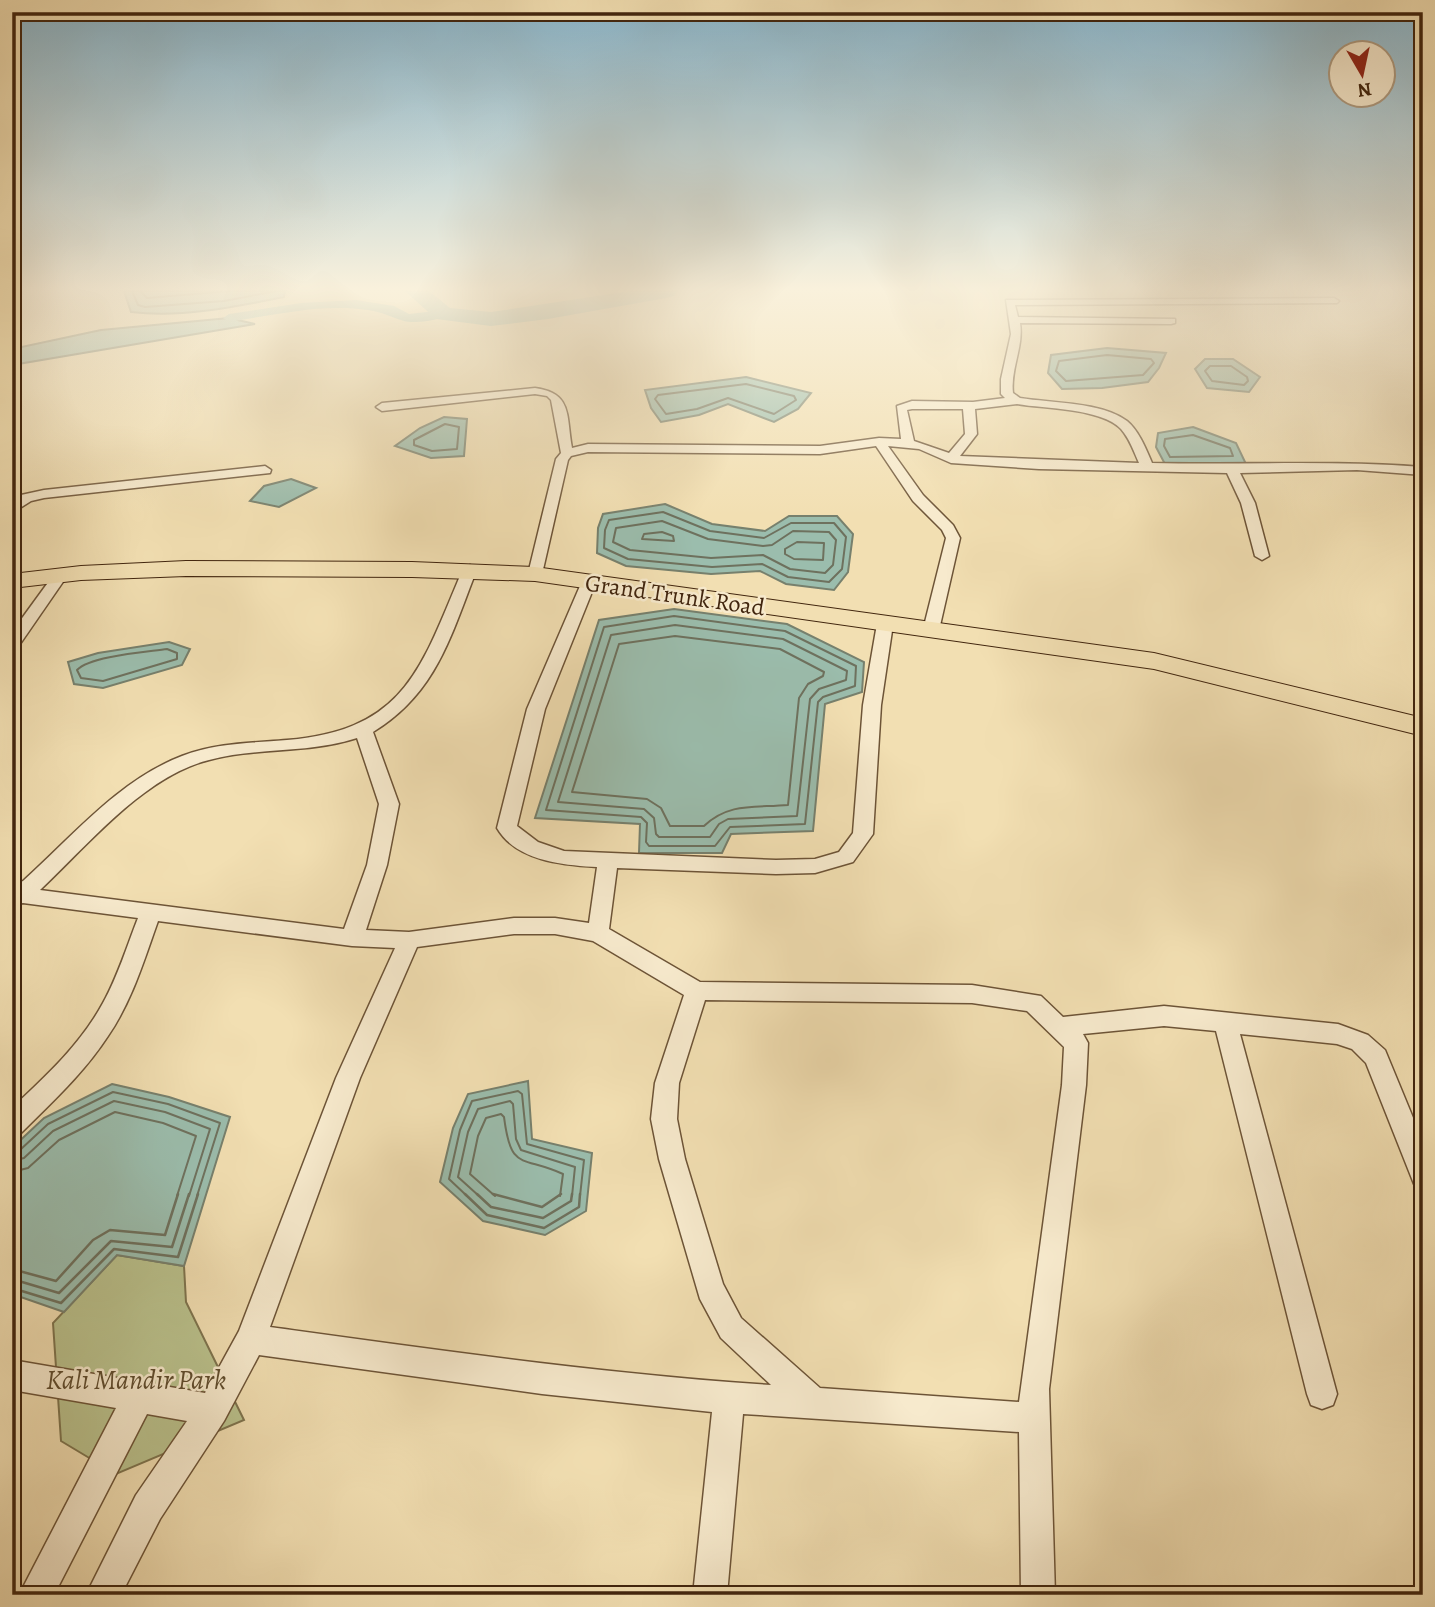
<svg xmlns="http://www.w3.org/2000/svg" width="1435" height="1607" viewBox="0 0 1435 1607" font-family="Alegreya,serif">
<rect width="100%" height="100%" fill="#f2dfb2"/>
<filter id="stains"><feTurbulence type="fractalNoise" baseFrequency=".00286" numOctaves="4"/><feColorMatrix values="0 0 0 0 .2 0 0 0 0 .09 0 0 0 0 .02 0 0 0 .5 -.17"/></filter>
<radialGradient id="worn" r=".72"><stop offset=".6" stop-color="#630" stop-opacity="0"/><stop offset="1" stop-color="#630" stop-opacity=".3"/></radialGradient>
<polygon fill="#bac28d" stroke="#7e744e" stroke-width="2" points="117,1255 184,1266 186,1302 244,1420 116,1474 61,1441 53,1323"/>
<g fill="#9bbdad" stroke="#77806d" stroke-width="2">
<path d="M124,291H285L284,297C234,307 182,318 131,312Z"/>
<polygon points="229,318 255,324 12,365 12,349 101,330"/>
<polygon points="1107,348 1166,353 1159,368 1148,382 1102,388 1062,389 1048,373 1051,355"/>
<polygon points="1205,359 1233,359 1260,377 1249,392 1207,388 1195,369"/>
<polygon points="746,377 811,393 798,409 774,422 728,404 699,415 661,422 651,408 645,390"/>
<polygon points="444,417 467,419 464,456 431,458 395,446 420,428"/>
<polygon points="1193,427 1236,443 1246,464 1166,466 1156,447 1158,433"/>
<polygon points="291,479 316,488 279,507 250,501 264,486"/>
<polygon points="665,504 712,524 765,531 789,516 837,516 853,534 848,572 834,590 786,584 760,571 711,574 626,566 597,553 598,528 603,514"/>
<polygon points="674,609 787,624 864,662 862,692 825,704 813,831 731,834 722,853 639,853 640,824 535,818 599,620"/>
<polygon points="169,642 190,649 182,665 103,688 74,684 68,662 98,653"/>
<polygon points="528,1081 532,1139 592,1153 586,1211 545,1235 483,1221 440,1182 453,1128 468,1094"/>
<polygon points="112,1084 169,1097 230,1117 184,1266 117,1255 64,1312 12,1294 12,1148 44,1118"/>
</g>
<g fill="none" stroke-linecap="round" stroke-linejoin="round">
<g stroke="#6e715e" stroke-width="2">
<polyline points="132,291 138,305 145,307 224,301 277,291"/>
<polyline points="140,291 147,298 231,291"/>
<polygon points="1107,355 1151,359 1154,363 1143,375 1066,381 1056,371 1059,361"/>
<polygon points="1210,366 1231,366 1247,377 1248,381 1244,385 1212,381 1205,371"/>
<polygon points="746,384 794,396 796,400 774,414 728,398 697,409 666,414 655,399 658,395"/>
<polygon points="445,424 459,427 457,449 432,451 414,445 414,440"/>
<polygon points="1193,435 1230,448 1233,456 1170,457 1164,446 1165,439"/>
<polygon points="663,512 710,531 764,538 791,523 834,523 846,537 842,569 829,582 788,577 762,564 712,567 628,559 604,548 605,530 609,520"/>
<polygon points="662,521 708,539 763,546 772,545 793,531 829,532 836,540 833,565 825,573 790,569 763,555 711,558 630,550 613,542 616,528"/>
<polygon points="662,532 673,536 674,541 642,539 644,534"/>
<polygon points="797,542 824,543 823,560 794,559 785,554 785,549"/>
<polygon points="674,616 785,631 856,666 855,686 823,697 818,702 805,824 730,827 715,846 649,846 646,842 647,823 641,817 546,810 604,627"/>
<polygon points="675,625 783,639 847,671 846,680 819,689 810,699 797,816 728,819 719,824 710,837 659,837 656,834 654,818 644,809 558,802 611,635"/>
<path d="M675,636L780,649L824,672L823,676L808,684L799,698L788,805C756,808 729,802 704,826H670L661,808L647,799L572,792L619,644Z"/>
<path d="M167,649L177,653V659L103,681L81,678L77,670C90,656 147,652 167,649Z"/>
<polyline points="12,1152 20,1150 48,1124 113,1092 168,1104 220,1123 197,1196"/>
<polyline points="12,1161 24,1158 53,1131 114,1101 165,1112 210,1129 189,1196"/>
<polyline points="12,1172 28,1168 59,1140 115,1112 163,1123 196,1136 177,1196"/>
<polyline points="467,1196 449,1179 460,1130 472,1101 518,1091 522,1094 527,1144 584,1160 580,1196"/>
<polyline points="479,1196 458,1177 468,1132 478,1109 510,1101 513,1104 516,1139 521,1150 575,1167 572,1196"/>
<path d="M495,1196L470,1174L478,1136L486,1118L501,1114L504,1117C511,1172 521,1155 563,1174L560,1196"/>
</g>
<g stroke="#6e715e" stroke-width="2.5">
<polyline points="465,1194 487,1215 544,1228 579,1207 580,1194"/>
<polyline points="477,1194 491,1207 543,1218 571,1201 572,1194"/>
<polyline points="493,1194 542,1207 561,1194"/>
<polyline points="12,1269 56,1281 93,1240 110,1230 165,1235 178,1194"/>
<polyline points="12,1279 59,1293 111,1241 172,1247 189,1194"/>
<polyline points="12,1288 61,1303 114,1249 178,1257 198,1194"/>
</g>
<path fill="#9bbdad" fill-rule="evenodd" d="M356,300L394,306L409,314L444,310L450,314C442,320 414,324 404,321C391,317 382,312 368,310C323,303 274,315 229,322L223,318L229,314L301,303Z"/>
<g fill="#9bbdad" fill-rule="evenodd">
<polygon points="12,291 24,291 21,296 12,298"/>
<polygon points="405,291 429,291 450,308 491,312 630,291 677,291 674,296 666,298 548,319 491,326 436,319"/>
</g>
<g stroke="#6d5437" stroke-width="3">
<g id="minor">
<path d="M1334,298L1339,301L1337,303L1015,305L1018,317L1175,319V323L1171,324L1020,323C1024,347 1010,369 1013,393L1020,398C1051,403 1102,402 1127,421C1139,431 1146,449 1152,463C1242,465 1333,460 1423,467V475L1357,470L1240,473L1255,503L1269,556L1262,560L1255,556L1241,503L1227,473L1039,469L951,463L919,449L888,446L923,495L953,525L960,538L939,630L931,635L923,630L946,538L942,530L913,501L876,446L820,454L588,452L571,456L568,460L542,574L535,578L528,574L556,459L561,453L551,400L547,396L535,394L382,411L376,407L382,403L535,388C573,393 566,416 572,448L588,444L820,446L879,438L901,439L897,406L912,401L973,402L1005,398L1001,394V379L1011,334L1006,300ZM1017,404C1045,409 1101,408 1121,429C1130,439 1134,452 1139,463L960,456L977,434L975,409ZM912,409H963L965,434L949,453L914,441L907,410Z"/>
<polygon points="265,466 271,470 270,473 44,498 31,501 12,513 12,502 21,495 44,490"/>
<path d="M470,565L477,569C451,635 437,693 373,732L399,804L387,865L366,930L409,932L514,918H555L589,923L597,867C563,865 516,861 497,828L527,709L583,579L588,577L596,582L545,709L517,826L538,842L564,851L776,860L815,859L839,852L853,833L863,705L877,624L879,621H891L893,624L881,705L873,834L853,862L815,873L776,874L617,868L609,929L700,982L972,985L1041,996L1063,1017L1164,1006L1338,1024L1368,1035L1385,1050L1423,1142V1187L1414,1184L1366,1063L1352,1049L1337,1044L1240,1034L1337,1394L1333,1405L1322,1409L1311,1405L1307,1394L1216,1031L1164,1026L1083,1034L1088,1043L1086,1085L1049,1389L1055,1595H1021L1019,1432L743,1414L727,1595H693L712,1412L542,1394L259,1355L224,1421L160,1519L121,1595H86L136,1495L187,1421L147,1414L54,1595H19L116,1408L12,1390V1360L205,1393L239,1331L336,1078L395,948L352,946L158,921C144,960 132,1001 108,1036C84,1073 52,1102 21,1133L12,1136V1108C46,1076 81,1044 103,1003C118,976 127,946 138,918L23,903L12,905V886L23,881C72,837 119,780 182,756C215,743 251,743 287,740C407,730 421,667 463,569ZM357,738L379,804L367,865L344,929L40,890C87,846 144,776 209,760C258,747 307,754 357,738ZM514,934H555L593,941L684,995L655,1083L651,1119L659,1159L700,1299L721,1338L771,1385C604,1374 437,1350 270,1327L360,1078L417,947ZM705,1000L972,1003L1027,1011L1064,1047L1062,1085L1019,1402L820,1388L741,1318L723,1284L685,1159L677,1119L679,1083Z"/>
<polygon points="60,572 67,576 18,647 12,649 12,632 55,573"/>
</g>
</g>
<g stroke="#41250e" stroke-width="2">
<polygon id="trunk" points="186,561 412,562 535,567 1154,653 1423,718 1423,736 1154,669 535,581 412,577 186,576 81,580 12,588 12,574 81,566"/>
</g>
<use href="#minor" fill="#f7eacd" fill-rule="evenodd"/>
<use href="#trunk" fill="#f2dfb2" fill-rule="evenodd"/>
</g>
<linearGradient id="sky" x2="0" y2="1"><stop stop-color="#89b8d0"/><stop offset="0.56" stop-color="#f9f1dc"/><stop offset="1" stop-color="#f9f1dc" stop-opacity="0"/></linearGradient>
<rect width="1435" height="516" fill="url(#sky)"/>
<g text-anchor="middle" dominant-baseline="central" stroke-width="5" stroke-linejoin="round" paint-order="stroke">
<g font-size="24" fill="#41250e" stroke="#f7eacd">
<text transform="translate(675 595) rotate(8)">Grand Trunk Road</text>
</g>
<g font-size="28" font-style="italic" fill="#5f4c2e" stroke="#f7eacd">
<text x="136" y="1380">Kali Mandir Park</text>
</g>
</g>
<rect width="1435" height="1607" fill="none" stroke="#f2dfb2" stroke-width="42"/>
<rect x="14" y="14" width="1407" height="1579" fill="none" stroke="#41250e" stroke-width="3.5"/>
<rect x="21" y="21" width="1393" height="1565" fill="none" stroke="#41250e" stroke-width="2"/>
<g transform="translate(1362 74) rotate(171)"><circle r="33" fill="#f7eacd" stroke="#ae9b81" stroke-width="2"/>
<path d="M0-5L12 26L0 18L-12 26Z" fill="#8f2418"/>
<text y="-10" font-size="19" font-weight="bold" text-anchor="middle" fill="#41250e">N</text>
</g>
<rect width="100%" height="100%" filter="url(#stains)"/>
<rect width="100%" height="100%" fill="url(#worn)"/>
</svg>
